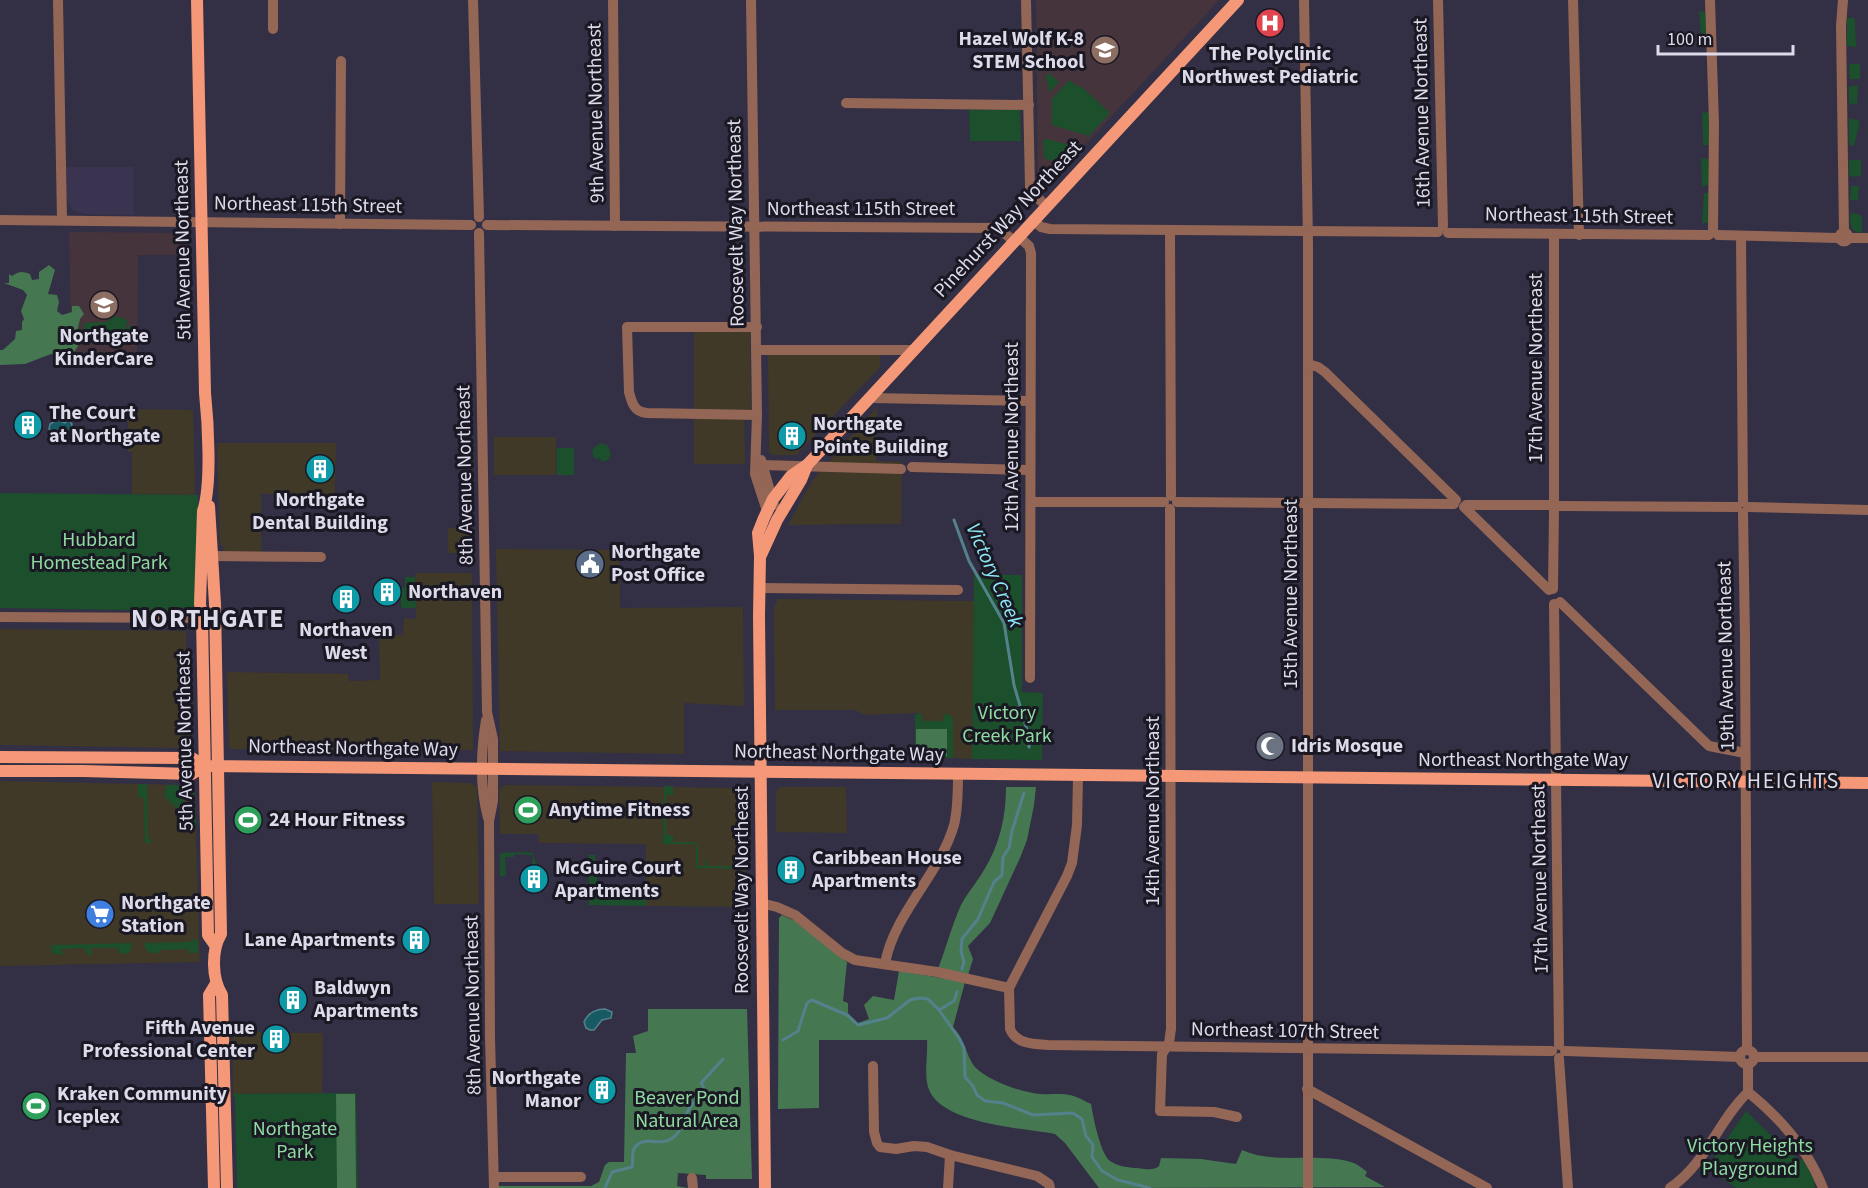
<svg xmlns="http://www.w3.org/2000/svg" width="1868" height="1188" viewBox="0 0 1868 1188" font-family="'Source Sans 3',sans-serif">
<rect width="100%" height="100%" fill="#332f45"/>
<g fill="#403928">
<polygon points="694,327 750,327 751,415 744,415 745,464 694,464"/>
<polygon points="768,353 880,353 880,367 796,455 772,455 769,452"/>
<polygon points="877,407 876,461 902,462 901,524 788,525 812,481"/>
<polygon points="128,409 193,410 195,495 132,494 132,452 128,452"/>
<rect x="494" y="437" width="62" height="38"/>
<polygon points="217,443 336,443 335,494 261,494 261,556 224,556 223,545 220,545"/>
<polygon points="448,528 470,528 470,554 448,553"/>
<polygon points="496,549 619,550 620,608 743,607 744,706 684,703 684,754 500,751"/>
<polygon points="415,573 471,573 472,577 473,750 384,752 231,749 229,747 227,672 348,674 349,681 380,680 379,636 403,635 404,618 416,619"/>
<polygon points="778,599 974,601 972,759 953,758 953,720 944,715 944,721 922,721 922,715 919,713 865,715 855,710 775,710 774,607"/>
<polygon points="0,629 186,631 186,678 191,689 190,737 180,748 0,745"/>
<polygon points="0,781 188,785 194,792 195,803 200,962 0,966"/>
<polygon points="432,782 470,783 477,787 479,904 434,904"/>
<polygon points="505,785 742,788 745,791 746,907 646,906 646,844 539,843 538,834 500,834 499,789"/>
<polygon points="782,787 846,787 847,833 776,832 776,793 778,788"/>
<polygon points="232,1032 323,1033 322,1093 233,1094"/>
</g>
<polygon fill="#3a3451" points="64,167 133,167 134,215 84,214 73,210 65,196"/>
<g fill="#46343d">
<polygon points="1036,0 1219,0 1045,188 1038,188"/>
<polygon points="69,232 189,233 190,255 138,255 137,355 72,356"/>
</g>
<g fill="#1c4f2c">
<polygon points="1699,11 1705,12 1707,47 1702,45"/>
<polygon points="1847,18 1854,18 1855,21 1856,47 1847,46"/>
<polygon points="1849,64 1860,64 1860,79 1850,79"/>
<polygon points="1047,72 1059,82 1049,93 1047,81 1046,80"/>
<polygon points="1069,80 1079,87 1082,87 1110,113 1089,136 1052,125 1052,99"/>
<polygon points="1849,86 1858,86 1857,105 1849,103"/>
<polygon points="969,110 1020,110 1021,141 970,141"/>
<polygon points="1710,112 1710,145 1703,145 1702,113"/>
<polygon points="1849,118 1860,121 1854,146 1851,146 1849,142"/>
<polygon points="1046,139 1067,144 1073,149 1060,164 1044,158 1043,140"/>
<polygon points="1708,158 1710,184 1703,187 1702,185 1701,159"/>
<polygon points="1851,160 1861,160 1861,176 1853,177 1849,175 1849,161"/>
<polygon points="1851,186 1859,186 1858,200 1850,200"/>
<polygon points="1704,193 1709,193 1710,223 1702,223"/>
<path d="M1852,213L1858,214L1862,217V231L1860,233C1850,231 1850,224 1850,215Z"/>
<polygon points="114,316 128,320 125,330 129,326 133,326 133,342 127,342 125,330 120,344 106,339 88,340 85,337 84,323 107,322"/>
<polygon points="602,443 608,446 611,454 608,460 601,462 601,459 594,458 592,453 594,447"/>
<rect x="557" y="448" width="17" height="27"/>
<polygon points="0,493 198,495 195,602 193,608 188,611 0,608"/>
<polygon points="974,574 1022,575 1022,692 1043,693 1042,760 972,759"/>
<polygon points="405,577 415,577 416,608 401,608 400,588 405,588"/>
<polygon points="919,713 922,715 922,721 943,721 944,714 950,715 953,719 953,758 915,758 915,715"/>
<polygon points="138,784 147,784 148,836 152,843 145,843 144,799 138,796"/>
<polygon points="166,785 188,785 194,792 195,796 187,798 177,809 164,796"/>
<polygon points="664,786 673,786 673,795 666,795 666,835 673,835 673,842 694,842 698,845 698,866 705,866 706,859 707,859 708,866 741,866 742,860 745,860 746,869 696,868 696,844 663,844"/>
<polygon points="195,803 197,827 188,827 191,821 190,809 188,811 188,809"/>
<polygon points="525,852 533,853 535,861 544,875 529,876 532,875 531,865 532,864 533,855 515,854 514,857 505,857 506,876 500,876 500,853"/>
<polygon points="589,855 595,855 595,864 597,864 597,899 646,899 646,906 589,905"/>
<path d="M198,939V953H189V949L160,950L159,953C151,954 144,952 144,943L187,942Z"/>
<polygon points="132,943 131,950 128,953 121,954 117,948 90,948 92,955 88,955 84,948 61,949 64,955 52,953 51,945"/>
<polygon points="356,1093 358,1188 237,1188 235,1099 233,1094"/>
<polygon points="1746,1111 1790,1154 1804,1161 1814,1179 1815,1188 1736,1188 1707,1168"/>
</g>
<g fill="#457851">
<path d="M49,265L55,270L48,294L57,295L59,302L57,311L62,315L72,312V306H79L84,314L80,319L76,337L78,346L74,352L66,356L51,354L25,364L0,365V350H3L15,339L16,331L22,330V322L24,319L21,311L27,295L23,290L4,283H9V274L12,276C19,271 23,271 30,274L32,280L39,279V272Z"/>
<rect x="916" y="729" width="31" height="27"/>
<path d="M1006,787H1036L1034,805L1027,840L1020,858L990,923L968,946L973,959L968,975L938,969C946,948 952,925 961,905C968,892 977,882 984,870C1000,844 1006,816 1006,787Z"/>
<path d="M782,915L795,921L847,962L843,1001L848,1003V1013L858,1023L869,1019L864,1005L873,996L894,1000L899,971L965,982L953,1027C966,1041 966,1057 976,1068C989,1081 1023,1093 1041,1094C1050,1095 1060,1093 1069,1095C1077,1096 1084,1101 1091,1104C1093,1116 1100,1153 1110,1161C1117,1166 1129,1168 1137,1168C1145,1169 1154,1171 1159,1166L1161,1158L1201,1159L1236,1164L1242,1150C1275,1165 1315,1152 1351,1162C1357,1164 1362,1168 1367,1172L1365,1176L1385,1187L1099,1188L1065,1143L1055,1134C1022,1128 939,1124 928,1087C924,1072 928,1055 927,1040H819V1108L778,1109L779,918Z"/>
<polygon points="648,1009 747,1009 752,1179 706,1179 706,1175 678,1173 677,1186 688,1188 498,1188 497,1186 591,1186 599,1182 605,1165 609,1162 624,1162 626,1053 636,1053 633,1036 648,1031"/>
<polygon points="336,1094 355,1094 356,1188 337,1188"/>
</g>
<g fill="#185a64" stroke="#53818c" stroke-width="1.5">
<polygon points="57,420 65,423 69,420 72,424 71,429 67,432 60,429 52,431 49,429 50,424"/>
<path d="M605,1009L612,1012L611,1018L602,1020L594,1030H590L586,1028L584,1022C588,1013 595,1009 605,1009Z"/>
</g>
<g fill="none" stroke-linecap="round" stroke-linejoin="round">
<g stroke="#53818c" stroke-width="3">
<polyline points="954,520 969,561 1004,623 1014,685 1029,737 1029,747"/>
<polyline points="962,969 964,962 961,951 962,939 978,919 994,882 1002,875 1003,857 1009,848 1012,831 1024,793"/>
<polyline points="939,1010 954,1001 957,992"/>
<polyline points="783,1040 798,1031 807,1003 812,1000 847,1015 858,1025 887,1018 910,1000 919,998 928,999 939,1010 959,1038 964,1048 965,1077 973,1086 977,1095 985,1101 1003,1103 1033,1115 1073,1113 1082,1119 1086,1136 1093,1145 1092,1157 1102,1171 1118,1180 1150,1188"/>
<path d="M605,1188L612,1172L632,1167C634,1159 630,1151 637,1145C645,1137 659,1145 669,1140C684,1133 682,1117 691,1106C695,1101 702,1097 703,1091C705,1087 703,1086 701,1083L723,1059"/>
</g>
<g stroke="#946656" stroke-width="10">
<polyline points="58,0 62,220"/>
<polyline points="473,0 479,217"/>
<polyline points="613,0 615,226"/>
<polyline points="751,0 757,415 755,474 767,511"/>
<polyline points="1026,0 1030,187 1035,195 1046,206"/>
<polyline points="1304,0 1308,242 1308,1188"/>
<polyline points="1438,0 1443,226"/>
<polyline points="1573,0 1579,235"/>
<polyline points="1710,0 1714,123 1713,231"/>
<polyline points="1843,0 1841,26 1844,233"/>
<polyline points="273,29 273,0"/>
<polyline points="846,103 1029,105"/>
<polyline points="0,220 471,225"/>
<polyline points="1033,220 1041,227 1050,229 1438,232"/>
<polyline points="340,224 341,61"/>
<polyline points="487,225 998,228 1014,241"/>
<polyline points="1170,230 1171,496"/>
<circle cx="1844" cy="237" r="4.5"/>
<polyline points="479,233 487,712 493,739 493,801 489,821 490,1037 494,1188"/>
<polyline points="1448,233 1709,235"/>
<polyline points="1554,235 1554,501"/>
<polyline points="1718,235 1839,238"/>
<polyline points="1018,236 1029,246 1031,253 1030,678"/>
<polyline points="1741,236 1743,502"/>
<polyline points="1849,238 1868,238"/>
<path d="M757,327H627L629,392C632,403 634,412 647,413L757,415"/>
<polyline points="757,350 913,350"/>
<polyline points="1308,364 1318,367 1325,372 1456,500"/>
<polyline points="870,398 1030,401"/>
<polyline points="761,460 774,505"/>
<polyline points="762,465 901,469"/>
<polyline points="912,467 1030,470"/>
<polyline points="1031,502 1164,502"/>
<polyline points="1177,502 1454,504"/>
<polyline points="1466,505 1550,505"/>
<polyline points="1559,506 1737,507"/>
<polyline points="1464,507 1549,590"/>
<polyline points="1748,507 1868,510"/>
<polyline points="1170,509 1171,1029 1169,1043 1162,1054 1160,1111 1214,1112 1237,1117"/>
<polyline points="1743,513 1745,638 1747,1050"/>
<polyline points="213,556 321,557"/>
<polyline points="759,588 958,590"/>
<polyline points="1553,589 1554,510"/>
<polyline points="1560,602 1709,746 1745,753"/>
<polyline points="1554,604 1559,1045"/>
<polyline points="0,617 210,618"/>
<path d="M486,720C481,751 480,788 488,818"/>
<path d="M1078,776L1077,825L1072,863L1067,876L1009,988L1010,1029C1016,1044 1033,1044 1048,1045L1552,1051"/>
<polyline points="761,903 777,907 795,915 842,953 855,960 937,972 1009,988"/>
<path d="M885,964C893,915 940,874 954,825C958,809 958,791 958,774"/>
<circle cx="1747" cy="1057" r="7"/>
<polyline points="1565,1051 1740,1057"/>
<polyline points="1755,1057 1868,1057"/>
<polyline points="1559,1058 1568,1188"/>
<polyline points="1748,1064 1748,1092"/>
<polyline points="873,1066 874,1132 877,1143 880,1147 896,1149 914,1146 927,1147 950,1155 1037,1176 1049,1184 1050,1188"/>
<polyline points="1307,1089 1487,1188"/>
<path d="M1748,1092C1779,1117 1808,1150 1823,1188"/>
<polyline points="494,1177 581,1177"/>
<polyline points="692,1178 693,1188"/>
<polyline points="948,1188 950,1155"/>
<path d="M1670,1188C1706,1164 1718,1121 1748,1092"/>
</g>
<g stroke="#f49877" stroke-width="12">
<path d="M197,0L205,393C208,421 212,485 203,511L200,604L202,618L208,935L215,945"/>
<path d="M209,506L215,604L221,934C211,951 212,979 222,995L227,1188"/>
<polyline points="761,555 777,520 801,480 807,465"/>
<polyline points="0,757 192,758 205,766 1868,783"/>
<polyline points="0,771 83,771 192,774 205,766"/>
<polyline points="214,1188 209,995 215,985"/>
<polyline points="765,1188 759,616 760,556 758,533 764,518 773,499 791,476 807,465 840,430 1238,0"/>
</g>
</g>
<defs>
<g id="hospital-disc" transform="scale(1.5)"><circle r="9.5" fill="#e0444e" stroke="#1a1823"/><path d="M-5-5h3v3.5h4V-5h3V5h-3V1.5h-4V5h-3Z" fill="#fff"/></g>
<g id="school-disc" transform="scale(1.5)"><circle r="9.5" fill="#8d6e63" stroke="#1a1823"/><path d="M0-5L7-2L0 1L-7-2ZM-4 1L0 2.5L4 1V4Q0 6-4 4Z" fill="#fff"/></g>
<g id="building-disc" transform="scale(1.5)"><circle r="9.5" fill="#0f9aa8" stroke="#1a1823"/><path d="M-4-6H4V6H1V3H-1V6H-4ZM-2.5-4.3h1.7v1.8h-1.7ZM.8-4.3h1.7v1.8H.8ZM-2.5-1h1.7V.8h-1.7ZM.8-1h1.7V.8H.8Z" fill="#fff"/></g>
<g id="civic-disc" transform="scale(1.5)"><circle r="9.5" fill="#5c6f8a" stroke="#1a1823"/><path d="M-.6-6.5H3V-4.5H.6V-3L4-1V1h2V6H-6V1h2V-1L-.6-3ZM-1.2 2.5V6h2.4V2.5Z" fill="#fff"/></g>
<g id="mosque-disc" transform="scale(1.5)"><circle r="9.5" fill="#6b7280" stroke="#1a1823"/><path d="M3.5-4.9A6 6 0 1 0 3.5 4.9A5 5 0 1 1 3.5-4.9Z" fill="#fff"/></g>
<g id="stadium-disc" transform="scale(1.5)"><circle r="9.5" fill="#2e9e5b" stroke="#1a1823"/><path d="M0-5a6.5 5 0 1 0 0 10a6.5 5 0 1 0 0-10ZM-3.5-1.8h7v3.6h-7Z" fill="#fff"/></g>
<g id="supermarket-disc" transform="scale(1.5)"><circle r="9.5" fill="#3f7fe0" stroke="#1a1823"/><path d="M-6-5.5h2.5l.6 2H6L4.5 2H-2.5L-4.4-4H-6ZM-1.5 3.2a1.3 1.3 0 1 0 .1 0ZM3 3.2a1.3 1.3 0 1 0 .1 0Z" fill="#fff"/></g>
</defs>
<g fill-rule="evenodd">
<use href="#hospital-disc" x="1270" y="23"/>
<use href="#school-disc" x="1105" y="50"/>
<use href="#school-disc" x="104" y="305"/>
<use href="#building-disc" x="28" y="425"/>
<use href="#building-disc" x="792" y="436"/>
<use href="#building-disc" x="320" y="469"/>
<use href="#civic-disc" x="590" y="564"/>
<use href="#building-disc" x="387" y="592"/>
<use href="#building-disc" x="346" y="599"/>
<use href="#mosque-disc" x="1270" y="746"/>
<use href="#stadium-disc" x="528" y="810"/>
<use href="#stadium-disc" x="248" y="820"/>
<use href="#building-disc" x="791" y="870"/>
<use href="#building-disc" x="534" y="879"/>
<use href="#supermarket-disc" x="100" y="914"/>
<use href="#building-disc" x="416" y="940"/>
<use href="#building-disc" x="293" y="1000"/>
<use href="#building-disc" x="276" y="1039"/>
<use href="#building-disc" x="602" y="1090"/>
<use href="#stadium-disc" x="36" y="1106"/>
</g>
<g text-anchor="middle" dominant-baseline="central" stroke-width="6" stroke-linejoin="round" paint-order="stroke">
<g font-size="20" font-weight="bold" fill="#dddbea" stroke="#1a1823" text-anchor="start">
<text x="1084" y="39" text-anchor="end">Hazel Wolf K-8<tspan x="1084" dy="23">STEM School</tspan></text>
<text x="1270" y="54" text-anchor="middle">The Polyclinic<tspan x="1270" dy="23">Northwest Pediatric</tspan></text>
<text x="104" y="336" text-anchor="middle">Northgate<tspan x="104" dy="23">KinderCare</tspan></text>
<text x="49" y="413">The Court<tspan x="49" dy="23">at Northgate</tspan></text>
<text x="813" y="424">Northgate<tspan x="813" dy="23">Pointe Building</tspan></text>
<text x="320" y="500" text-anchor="middle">Northgate<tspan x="320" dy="23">Dental Building</tspan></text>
<text x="611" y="552">Northgate<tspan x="611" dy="23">Post Office</tspan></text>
<text x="408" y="592">Northaven</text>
<text x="346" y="630" text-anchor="middle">Northaven<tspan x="346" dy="23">West</tspan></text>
<text x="1291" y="746">Idris Mosque</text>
<text x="549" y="810">Anytime Fitness</text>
<text x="269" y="820">24 Hour Fitness</text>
<text x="812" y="858">Caribbean House<tspan x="812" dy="23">Apartments</tspan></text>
<text x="555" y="868">McGuire Court<tspan x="555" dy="23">Apartments</tspan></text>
<text x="121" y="903">Northgate<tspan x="121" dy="23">Station</tspan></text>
<text x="395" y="940" text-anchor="end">Lane Apartments</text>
<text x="314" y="988">Baldwyn<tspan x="314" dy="23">Apartments</tspan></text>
<text x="255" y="1028" text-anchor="end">Fifth Avenue<tspan x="255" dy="23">Professional Center</tspan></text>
<text x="581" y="1078" text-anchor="end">Northgate<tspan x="581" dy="23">Manor</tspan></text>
<text x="57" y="1094">Kraken Community<tspan x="57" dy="23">Iceplex</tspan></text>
</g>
<g font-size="20" fill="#dddbea" stroke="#1a1823">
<text transform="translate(596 113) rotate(-91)">9th Avenue Northeast</text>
<text transform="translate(1422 113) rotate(-91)">16th Avenue Northeast</text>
<text transform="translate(308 205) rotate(1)">Northeast 115th Street</text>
<text x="861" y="209">Northeast 115th Street</text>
<text transform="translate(1579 216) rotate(1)">Northeast 115th Street</text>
<text transform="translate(1008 219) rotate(-47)">Pinehurst Way Northeast</text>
<text transform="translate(736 223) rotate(-91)">Roosevelt Way Northeast</text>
<text transform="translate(183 250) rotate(-91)">5th Avenue Northeast</text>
<text transform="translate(1536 368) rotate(-90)">17th Avenue Northeast</text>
<text transform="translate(1012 437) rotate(-90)">12th Avenue Northeast</text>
<text transform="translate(465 475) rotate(-91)">8th Avenue Northeast</text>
<text transform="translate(1291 594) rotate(-90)">15th Avenue Northeast</text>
<text transform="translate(1726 656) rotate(-91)">19th Avenue Northeast</text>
<text transform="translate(185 741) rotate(-91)">5th Avenue Northeast</text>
<text transform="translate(353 748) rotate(1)">Northeast Northgate Way</text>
<text transform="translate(839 753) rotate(1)">Northeast Northgate Way</text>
<text x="1523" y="760">Northeast Northgate Way</text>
<text transform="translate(1153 811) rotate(-90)">14th Avenue Northeast</text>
<text transform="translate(1540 879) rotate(-91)">17th Avenue Northeast</text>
<text transform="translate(742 890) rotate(-90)">Roosevelt Way Northeast</text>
<text transform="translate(473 1005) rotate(-91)">8th Avenue Northeast</text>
<text transform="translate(1285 1031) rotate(1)">Northeast 107th Street</text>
</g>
<g font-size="20" fill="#8fdba1" stroke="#1a1823">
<text x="99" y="540">Hubbard<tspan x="99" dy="23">Homestead Park</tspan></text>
<text x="1007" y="713">Victory<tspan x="1007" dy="23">Creek Park</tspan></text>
<text x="687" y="1098">Beaver Pond<tspan x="687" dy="23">Natural Area</tspan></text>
<text x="295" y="1129">Northgate<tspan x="295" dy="23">Park</tspan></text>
<text x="1750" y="1146">Victory Heights<tspan x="1750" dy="23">Playground</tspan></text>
</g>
<g font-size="21" font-style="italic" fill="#8ee8f8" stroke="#1a1823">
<text transform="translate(995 575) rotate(66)">Victory Creek</text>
</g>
<g font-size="22" letter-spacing="1.5" fill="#dddbea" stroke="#1a1823">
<text x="1746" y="781">VICTORY HEIGHTS</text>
</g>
<g font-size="26" font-weight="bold" letter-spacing="1.5" fill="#dddbea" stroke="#1a1823">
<text x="208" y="618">NORTHGATE</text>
</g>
</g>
<path d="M1658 45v9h135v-9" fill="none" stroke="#dddbea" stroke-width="3"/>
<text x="1667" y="45" font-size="18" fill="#dddbea" stroke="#1a1823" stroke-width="4.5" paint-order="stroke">100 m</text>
</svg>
